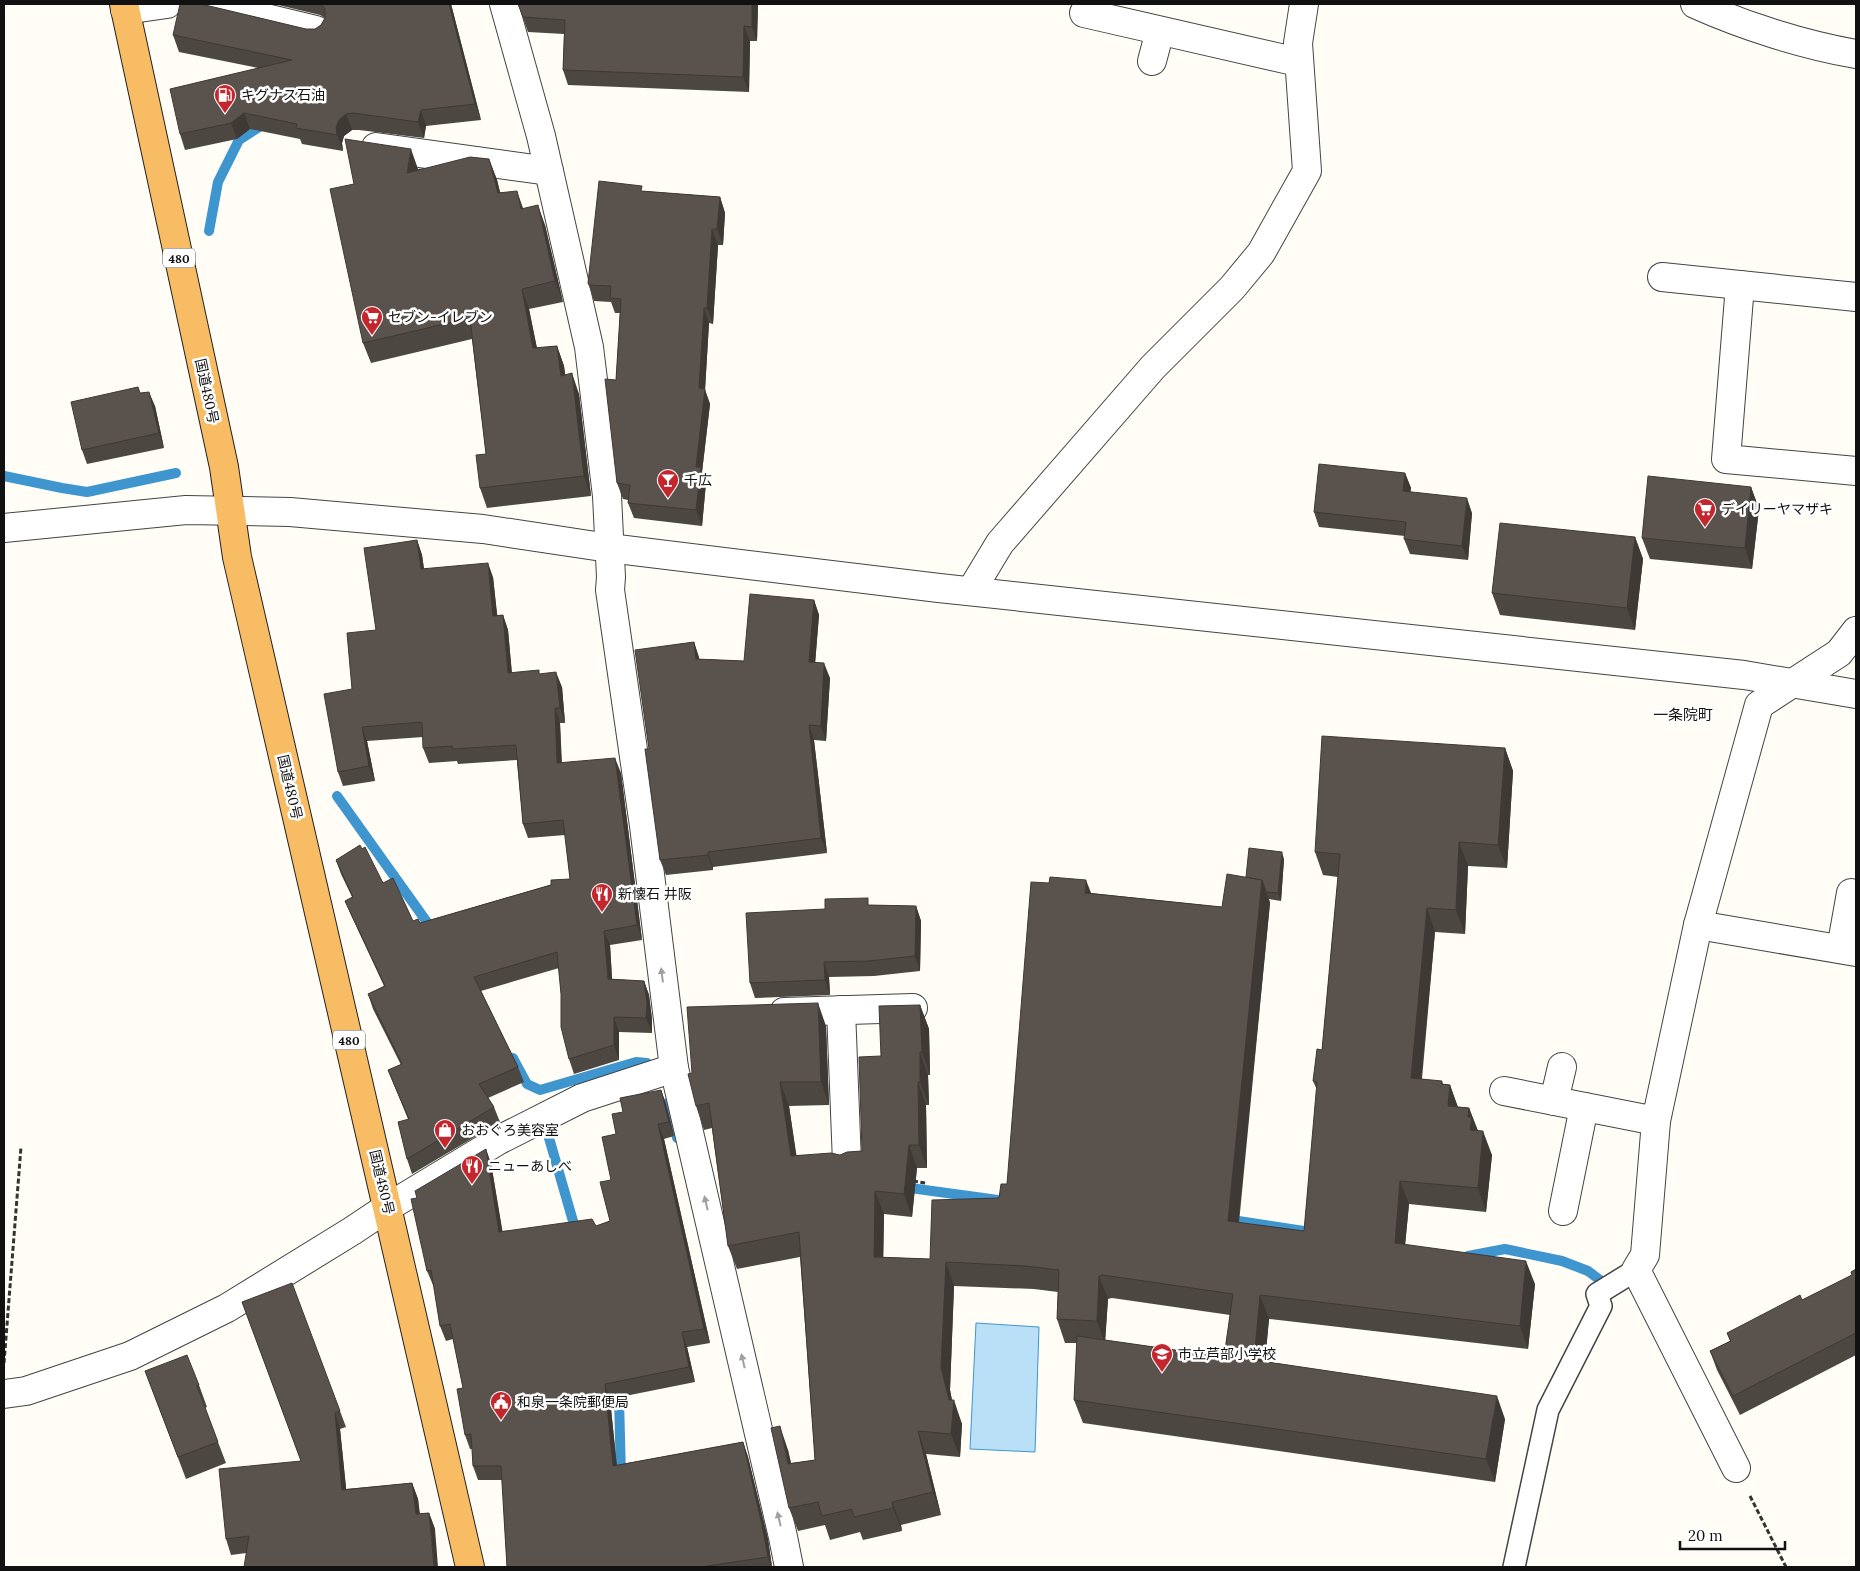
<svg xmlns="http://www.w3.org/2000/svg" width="1860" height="1571" viewBox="0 0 1860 1571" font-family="Lora,'Noto Sans JP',serif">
<rect width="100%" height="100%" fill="#fffdf5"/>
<polygon fill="#b9e0f7" stroke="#3f96cf" points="976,1323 1039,1327 1035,1452 970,1449"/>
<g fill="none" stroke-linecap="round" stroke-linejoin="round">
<g stroke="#3f96cf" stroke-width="10">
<polyline points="209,231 218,182 239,140 264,124"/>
<polyline points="4,476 62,488 87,492 176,473"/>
<polyline points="337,796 434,932"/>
<polyline points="513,1058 527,1084 540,1090 636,1062 647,1063"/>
<polyline points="667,1103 677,1138"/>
<polyline points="547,1131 577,1235"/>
<polyline points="903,1187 998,1200"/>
<polyline points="1225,1219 1317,1233"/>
<polyline points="1468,1256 1505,1249 1562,1261 1588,1271 1604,1283"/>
<polyline points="614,1384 619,1398 621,1476"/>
</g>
<g stroke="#444" stroke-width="24">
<polyline id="service" points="1514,1567 1548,1410 1601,1306 1597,1294 1636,1270"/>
</g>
<g stroke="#444" stroke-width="30">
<g id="minor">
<polyline points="208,4 316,30"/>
<polyline points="504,4 541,136 589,347 607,496 611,577 610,590 644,826 674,1068 783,1537 789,1567"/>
<path d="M1695,4C1744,26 1804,45 1856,54"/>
<polyline points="125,10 167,4"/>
<polyline points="1084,13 1298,62"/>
<polyline points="1152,61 1160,31"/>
<polyline points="376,147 549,171"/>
<polyline points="1662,277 1856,297"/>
<polyline points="1740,285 1726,459 1856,471"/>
<polyline points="971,591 1000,543 1153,367 1232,288 1261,253 1307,171 1298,43 1304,4"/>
<polyline points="1698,925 1856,952"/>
<polyline points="1841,949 1851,893"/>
<polyline points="841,1010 847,1163"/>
<polyline points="784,1012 913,1008"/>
<polyline points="1504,1091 1656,1121"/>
<polyline points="1554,1101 1562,1067"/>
<polyline points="1563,1211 1584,1107"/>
<polyline points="4,1394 26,1391 130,1356 227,1308 352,1231 388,1207 499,1140 582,1098 674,1068"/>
<polyline points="1736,1468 1636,1270 1645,1255 1656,1121 1698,925 1759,705 1839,653 1856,631"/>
</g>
</g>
<g stroke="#444" stroke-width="30">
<polyline id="tertiary" points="4,528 186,510 290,512 483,529 609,548 939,588 1744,675 1856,694"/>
</g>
<g stroke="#222" stroke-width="30">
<polyline id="trunk" points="124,4 224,467 237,557 470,1567"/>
</g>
<g stroke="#333" stroke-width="3" stroke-dasharray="5 2.5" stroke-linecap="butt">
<polyline points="913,1181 925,1183"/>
<polyline points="4,1363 21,1147"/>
<polyline points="1750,1496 1786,1567"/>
</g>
<use href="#service" stroke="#fff" stroke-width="21"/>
<use href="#minor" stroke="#fff" stroke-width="28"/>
<use href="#tertiary" stroke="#fff" stroke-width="28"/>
<use href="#trunk" stroke="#f7bc64" stroke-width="28"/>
</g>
<g fill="#4d4742" fill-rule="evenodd">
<polygon points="274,4 451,4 481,120 426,126 424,138 359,130 352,130 344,136 342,143 343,151 302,144 300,139 250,129 237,139 185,150 180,134 258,68 179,52 173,35 315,29 321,25 325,18 320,15"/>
<polygon points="518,4 758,4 757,41 750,41 749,92 568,85 563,70 564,34 528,32"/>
<polygon points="489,159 497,180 500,192 545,225 563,302 529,309 537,348 557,346 564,366 565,375 579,394 591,496 487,508 480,488 486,454 472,339 371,363 363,343 418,169"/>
<polygon points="643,191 720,197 725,213 723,245 718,245 713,324 709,323 705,390 710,404 702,472 706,483 702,526 634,518 628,503 628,500 623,499 617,483 616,380 620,313 615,313 611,302 594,301 588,283"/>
<polygon points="141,393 155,406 164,448 87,464 82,450"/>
<polygon points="1405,473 1411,488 1410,492 1472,513 1468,560 1410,554 1404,539 1405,536 1319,527 1314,512"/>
<polygon points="1751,487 1759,509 1752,569 1650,559 1642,538"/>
<polygon points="1635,537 1643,559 1635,630 1500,615 1492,593"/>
<polygon points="417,540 422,555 424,569 493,577 497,616 503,615 508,630 512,673 540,674 562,687 565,723 560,723 562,763 621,773 642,940 610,945 612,979 644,981 649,995 652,1019 652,1033 619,1032 619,1060 574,1074 569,1059 561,994 559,968 481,991 518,1067 524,1082 488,1098 494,1107 500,1122 412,1174 407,1159 408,1119 394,1085 388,1070 401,1065 373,1009 368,994 384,986 351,915 345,901 352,897 341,874 336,860 362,849 383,883 413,921 420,923 570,879 565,835 528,838 523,824 517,760 458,764 457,761 429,763 423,748 423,737 367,741 375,781 343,786 338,772 352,689 376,630"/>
<polygon points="814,600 819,615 815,663 830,678 826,741 814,740 827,853 713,867 713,870 666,875 660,860 649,749 694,642 699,659 744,661"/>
<path d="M1505,748L1513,771L1507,868L1468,866L1465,934L1435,932L1422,1079L1443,1084L1450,1085L1458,1107L1469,1108L1478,1131L1492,1155L1486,1212L1409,1204L1405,1245L1535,1284L1528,1349L1269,1319L1265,1361L1505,1419L1495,1482L1083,1423L1074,1400L1077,1343H1065L1057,1319L1058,1292L1034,1289L954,1286L950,1390L952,1400L962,1424L960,1457L926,1454L941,1515L901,1525L902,1531L863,1540L860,1532L830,1540L825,1525L798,1531L789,1508L788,1450L791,1463L815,1460L800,1257L737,1269L728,1246L712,1128L704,1130L696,1106L692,1073L826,1026L829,1105L789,1106L796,1155H840L862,1151L881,1056L920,1005L929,1029L930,1075H928L929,1105H926L927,1168H917L912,1217L884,1214L883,1257L930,1259L999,1198L1007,1184L1091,893L1222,907L1246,877L1284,859L1281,901L1269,899L1270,903L1239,1223L1304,1231L1317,1090L1313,1081L1322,1050L1338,877L1323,875L1315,852ZM1112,1298L1230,1315L1224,1357L1105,1340L1108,1299Z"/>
<polygon points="871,905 916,906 921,921 920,971 874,976 829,977 830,995 755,998 750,983 825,909"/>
<polygon points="661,1090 666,1104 674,1136 664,1139 710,1343 687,1347 695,1382 610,1399 617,1465 743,1442 748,1457 768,1539 772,1567 507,1567 502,1480 478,1480 473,1466 472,1449 470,1449 465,1435 463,1388 453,1339 446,1341 440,1326 434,1285 433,1285 427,1271 417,1198 491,1163 502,1231 596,1226 610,1221 611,1180 616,1134 623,1112"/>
<polygon points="1856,1269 1856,1355 1740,1415 1717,1370 1710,1351 1730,1341 1727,1333 1802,1300 1852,1275 1851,1272"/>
<polygon points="242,1302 340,1411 346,1427 340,1429 346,1489 412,1483 418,1499 420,1514 429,1513 435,1529 231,1555 226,1539 301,1461"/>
<polygon points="145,1371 199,1385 207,1407 205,1408 226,1463 186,1479"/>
</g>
<g fill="#3f3936">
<polygon points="449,4 451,4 481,120 475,104"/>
<polygon points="752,4 758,4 757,41 752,27"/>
<polygon points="744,26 750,41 749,92 743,77"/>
<polygon points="421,110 426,126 424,138 418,122"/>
<polygon points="244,113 250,129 237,139 231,123"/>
<polygon points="346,114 352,130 344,136 342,143 343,151 337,135 336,127 339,120"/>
<polygon points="411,149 418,169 414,193 407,173"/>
<polygon points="489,159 497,180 505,213 498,193"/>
<polygon points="517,191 524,211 521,209"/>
<polygon points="720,197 725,213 723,245 717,229"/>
<polygon points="538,205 545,225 563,302 555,281"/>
<polygon points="712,229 718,245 713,324 707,308"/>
<polygon points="522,289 529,309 541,369 533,348"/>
<polygon points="704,308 709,323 705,390 710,404 702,472 706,483 702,526 696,510 696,467 699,388"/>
<polygon points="557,346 564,366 568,396 561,376"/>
<polygon points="572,373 579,394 591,496 584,476"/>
<polygon points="149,392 155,406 164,448 159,433"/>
<polygon points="1405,473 1411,488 1409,506 1403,491"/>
<polygon points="1751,487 1759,509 1752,569 1745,548"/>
<polygon points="1467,498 1472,513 1468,560 1462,546"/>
<polygon points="1635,537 1643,559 1635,630 1627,608"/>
<polygon points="417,540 422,555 426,584 421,569"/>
<polygon points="488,563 493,577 499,631 493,616"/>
<polygon points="814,600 819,615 814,677 809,662"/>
<polygon points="503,615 508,630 513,688 508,673"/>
<polygon points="694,642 699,657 701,673 696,659"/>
<polygon points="824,663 830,678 826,741 821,726"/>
<polygon points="556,672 562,687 565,723 560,708"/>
<polygon points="555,708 560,723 562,778 557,763"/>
<polygon points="809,725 814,740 827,853 821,838"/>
<polygon points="362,727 367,741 375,781 369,766"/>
<polygon points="1505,748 1513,771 1507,868 1498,845"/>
<polygon points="615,758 621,773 642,940 637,925"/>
<polygon points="1459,842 1468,866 1465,934 1456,910"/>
<polygon points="708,852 713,867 713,870 708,855"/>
<polygon points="1282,852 1284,859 1281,901 1278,893"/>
<polygon points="1086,880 1095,903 1085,893"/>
<polygon points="1262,880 1270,903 1236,1244 1228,1221"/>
<polygon points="916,906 921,921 920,971 915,956"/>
<polygon points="1427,908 1435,932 1419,1101 1411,1078"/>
<polygon points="604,931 610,945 613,994 608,979"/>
<polygon points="824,962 829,977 830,995 825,980"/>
<polygon points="644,981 649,995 652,1019 652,1033 646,1018"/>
<polygon points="818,1003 826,1026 829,1105 821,1082"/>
<polygon points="920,1005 929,1029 930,1075 922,1052"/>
<polygon points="614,1017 619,1032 619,1060 614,1045"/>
<polygon points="920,1052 928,1075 929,1105 920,1082"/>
<polygon points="1442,1081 1448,1099 1450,1085 1458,1108 1448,1106 1441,1084"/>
<polygon points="780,1082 789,1106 800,1179 791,1156"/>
<polygon points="918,1082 926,1105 927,1168 919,1145"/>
<polygon points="661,1090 666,1104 674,1136 669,1122"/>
<polygon points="1469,1108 1478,1131 1470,1130 1468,1117"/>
<polygon points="658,1124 664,1139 710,1343 704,1329"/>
<polygon points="1483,1131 1492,1155 1486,1212 1478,1188"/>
<polygon points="909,1145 917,1168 912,1217 904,1194"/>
<polygon points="486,1149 491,1163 505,1246 499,1232"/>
<polygon points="1400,1181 1409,1204 1403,1267 1395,1243"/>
<polygon points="875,1191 884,1214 883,1280 874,1257"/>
<polygon points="1526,1261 1535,1284 1528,1349 1520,1326"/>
<polygon points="946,1262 954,1286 950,1390 953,1406 954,1400 962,1424 960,1457 951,1434 949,1400 941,1367"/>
<polygon points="1099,1276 1108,1299 1105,1344 1097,1321"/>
<polygon points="1260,1295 1269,1319 1263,1383 1254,1360"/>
<polygon points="682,1332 687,1347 695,1382 689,1367"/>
<polygon points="605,1384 610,1399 618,1480 613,1466"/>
<polygon points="1497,1396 1505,1419 1495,1482 1486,1459"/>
<polygon points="335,1413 340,1429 348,1506 342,1490"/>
<polygon points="780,1426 788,1450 796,1487 788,1464"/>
<polygon points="918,1431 926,1454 941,1515 933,1492"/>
<polygon points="743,1442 748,1457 768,1539 772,1567 771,1567 768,1557"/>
<polygon points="412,1483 418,1499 421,1530 416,1514"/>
<polygon points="892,1502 901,1525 902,1531 893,1508"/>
<polygon points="429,1513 435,1529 438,1567 434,1567"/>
</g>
<g fill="#5a524d" stroke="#3f3936">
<polygon points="180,4 201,4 306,29 315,29 321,25 325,18 325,9 321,4 449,4 475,104 421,110 418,122 353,113 346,114 339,120 336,127 337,135 296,128 297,124 244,113 231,123 180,134 170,89 292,60 173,35"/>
<polygon points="518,4 752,4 752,27 744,26 743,77 563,70 565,20 523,17"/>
<polygon points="345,139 411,149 407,173 470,157 489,159 498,193 517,191 521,209 538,205 555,281 522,289 533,348 557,346 561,376 572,373 584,476 480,488 476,455 486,454 470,318 363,343 330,189 354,184"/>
<polygon points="599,181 642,186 641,191 720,197 717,229 712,229 707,308 704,308 699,388 705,389 696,467 701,467 696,510 628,503 630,485 617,483 605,379 616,380 621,299 610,298 611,286 589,285 588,283"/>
<polygon points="138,387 140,393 149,392 159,433 82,450 71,402"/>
<polygon points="1319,464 1405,473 1403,491 1467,498 1462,546 1404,539 1406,522 1314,512"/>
<polygon points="1648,476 1751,487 1745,548 1642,538"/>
<polygon points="1500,523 1635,537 1627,608 1492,593"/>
<polygon points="417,540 421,569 488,563 493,616 503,615 508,673 539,670 539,674 556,672 560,708 555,708 557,763 615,758 637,925 604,931 608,979 644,981 647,1004 646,1018 614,1017 614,1045 569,1059 561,1027 561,994 557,952 474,977 518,1067 479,1084 494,1107 407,1159 398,1122 409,1119 388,1070 402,1064 368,994 385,986 345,901 353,897 336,860 360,845 362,849 365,847 383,883 393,878 413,921 418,919 420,923 551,885 551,880 570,879 563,820 523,824 516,745 453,749 452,746 423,748 422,722 362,727 369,766 338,772 324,694 352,689 347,633 376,630 364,548"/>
<polygon points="750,594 814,600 809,662 824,663 821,726 809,725 821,838 708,852 708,855 660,860 645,749 649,749 635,650 694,642 696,659 744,661"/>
<polygon points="1322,736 1505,748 1498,845 1459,842 1456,910 1427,908 1411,1078 1442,1081 1441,1084 1450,1085 1448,1106 1469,1108 1468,1117 1472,1117 1470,1130 1483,1131 1478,1188 1400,1181 1395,1243 1526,1261 1520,1326 1260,1295 1254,1360 1497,1396 1486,1459 1074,1400 1077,1336 1224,1357 1233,1294 1103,1275 1099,1276 1097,1321 1057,1319 1059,1270 1025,1266 946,1262 941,1367 949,1400 954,1400 951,1434 918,1431 933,1492 892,1502 893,1508 854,1517 852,1509 822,1516 818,1502 789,1508 771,1428 780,1426 788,1464 815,1460 799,1232 728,1246 709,1103 696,1106 688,1074 692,1073 687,1007 818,1003 821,1082 780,1082 791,1156 831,1153 840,1155 847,1152 862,1151 859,1057 881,1056 879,1006 920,1005 922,1052 920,1052 920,1082 918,1082 919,1145 909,1145 904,1194 875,1191 874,1257 930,1259 932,1200 999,1198 1001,1184 1007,1184 1031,882 1049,883 1050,877 1086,880 1085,893 1222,907 1227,874 1262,880 1228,1221 1304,1231 1317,1082 1313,1081 1317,1049 1322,1050 1340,854 1315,852"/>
<polygon points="1249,848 1282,852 1278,893 1266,892 1262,880 1246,877"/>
<polygon points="868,898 868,905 916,906 915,956 869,961 824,962 825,980 750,983 746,913 825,909 825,899"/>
<polygon points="661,1090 669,1122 658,1124 704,1329 682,1332 689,1367 605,1384 613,1466 743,1442 762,1525 768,1557 707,1566 708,1567 507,1567 501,1466 473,1466 471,1434 465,1435 457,1389 463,1388 450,1324 440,1326 431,1270 427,1271 411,1199 417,1198 415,1191 486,1149 499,1232 592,1219 596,1226 610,1221 600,1182 611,1180 602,1137 616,1134 612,1114 623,1112 620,1098"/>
<polygon points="1856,1269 1856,1333 1733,1396 1710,1351 1731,1341 1727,1333 1800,1295 1802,1300 1852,1275 1851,1272"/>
<polygon points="292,1283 340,1411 335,1413 342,1490 412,1483 416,1514 429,1513 434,1567 244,1567 249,1536 226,1539 219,1469 301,1461 242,1302"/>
<polygon points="187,1355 199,1385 197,1386 218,1442 178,1457 145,1371"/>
</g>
<defs><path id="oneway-solid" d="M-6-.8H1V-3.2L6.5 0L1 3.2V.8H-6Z" transform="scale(1.25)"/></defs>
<g fill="#a0a0a0">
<use href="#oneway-solid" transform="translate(662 975) rotate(-97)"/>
<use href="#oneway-solid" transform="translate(706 1203) rotate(-103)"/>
<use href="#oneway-solid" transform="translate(743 1361) rotate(-103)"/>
<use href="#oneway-solid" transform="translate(779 1519) rotate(-103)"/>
</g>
<defs>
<g id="fuel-pin" transform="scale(1.125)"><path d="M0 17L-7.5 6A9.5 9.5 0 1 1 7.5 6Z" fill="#c4262e" stroke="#fff"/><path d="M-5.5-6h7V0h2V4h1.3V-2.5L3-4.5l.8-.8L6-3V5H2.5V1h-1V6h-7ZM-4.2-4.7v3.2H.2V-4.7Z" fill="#fff"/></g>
<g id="supermarket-pin" transform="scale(1.125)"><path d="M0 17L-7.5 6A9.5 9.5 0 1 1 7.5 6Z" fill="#c4262e" stroke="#fff"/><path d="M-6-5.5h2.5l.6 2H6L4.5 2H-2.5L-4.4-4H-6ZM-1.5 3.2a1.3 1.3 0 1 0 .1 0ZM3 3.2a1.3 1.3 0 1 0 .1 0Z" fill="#fff"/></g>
<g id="bar-pin" transform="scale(1.125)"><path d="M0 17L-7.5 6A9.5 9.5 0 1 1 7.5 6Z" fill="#c4262e" stroke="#fff"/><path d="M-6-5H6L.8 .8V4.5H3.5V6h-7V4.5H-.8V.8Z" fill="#fff"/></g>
<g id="restaurant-pin" transform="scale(1.125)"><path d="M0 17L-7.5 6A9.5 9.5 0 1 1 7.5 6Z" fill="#c4262e" stroke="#fff"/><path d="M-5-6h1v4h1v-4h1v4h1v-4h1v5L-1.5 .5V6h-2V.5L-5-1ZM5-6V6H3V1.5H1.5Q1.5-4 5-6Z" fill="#fff"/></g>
<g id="shop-pin" transform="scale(1.125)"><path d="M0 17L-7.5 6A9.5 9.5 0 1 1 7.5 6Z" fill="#c4262e" stroke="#fff"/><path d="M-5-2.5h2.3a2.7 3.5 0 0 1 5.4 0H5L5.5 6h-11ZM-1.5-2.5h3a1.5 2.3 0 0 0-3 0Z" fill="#fff"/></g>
<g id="school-pin" transform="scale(1.125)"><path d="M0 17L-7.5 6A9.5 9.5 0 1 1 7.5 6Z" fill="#c4262e" stroke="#fff"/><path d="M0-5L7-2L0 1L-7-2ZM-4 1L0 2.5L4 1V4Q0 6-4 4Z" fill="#fff"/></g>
<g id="civic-pin" transform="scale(1.125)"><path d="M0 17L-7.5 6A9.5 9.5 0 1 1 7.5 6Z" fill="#c4262e" stroke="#fff"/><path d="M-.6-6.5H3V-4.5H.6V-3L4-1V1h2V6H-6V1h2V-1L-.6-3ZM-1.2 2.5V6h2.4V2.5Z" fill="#fff"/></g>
</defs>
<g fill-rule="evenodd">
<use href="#fuel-pin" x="225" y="95"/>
<use href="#supermarket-pin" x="372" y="317"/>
<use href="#bar-pin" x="668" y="480"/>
<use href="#supermarket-pin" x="1705" y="509"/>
<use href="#restaurant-pin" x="602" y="894"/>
<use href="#shop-pin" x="445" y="1130"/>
<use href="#restaurant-pin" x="472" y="1166"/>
<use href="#school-pin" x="1162" y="1354"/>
<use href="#civic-pin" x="501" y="1402"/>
</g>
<g text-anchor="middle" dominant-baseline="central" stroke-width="5" stroke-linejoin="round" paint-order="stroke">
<g fill="#fff" stroke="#585858" stroke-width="1">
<rect x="163" y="248.5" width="32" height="19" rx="4"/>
<rect x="333" y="1030.5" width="32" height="19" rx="4"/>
</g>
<g font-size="12" font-weight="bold" fill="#111">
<text x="179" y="258">480</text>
<text x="349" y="1040">480</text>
</g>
<g font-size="14" fill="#111" stroke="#fff" text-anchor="start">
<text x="241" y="95">キグナス石油</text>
<text x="388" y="317">セブン-イレブン</text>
<text x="684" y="480">千広</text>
<text x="1721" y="509">デイリーヤマザキ</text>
<text x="618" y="894">新懐石 井阪</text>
<text x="461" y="1130">おおぐろ美容室</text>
<text x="488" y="1166">ニューあしべ</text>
<text x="1178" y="1354">市立芦部小学校</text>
<text x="517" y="1402">和泉一条院郵便局</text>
</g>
<g font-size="14" fill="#111" stroke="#fff">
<text transform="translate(207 391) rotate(78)">国道480号</text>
<text transform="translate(290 787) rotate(77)">国道480号</text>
<text transform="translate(382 1182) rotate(77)">国道480号</text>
</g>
<g font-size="15" fill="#111" stroke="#fff">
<text x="1683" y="714">一条院町</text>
</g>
</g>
<rect width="1860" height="1571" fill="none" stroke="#111111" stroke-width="10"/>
<path d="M1680 1541v8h105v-8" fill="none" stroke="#111111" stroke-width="2.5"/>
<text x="1688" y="1541" font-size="15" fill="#111111" stroke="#ffffff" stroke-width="4" paint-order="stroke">20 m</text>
</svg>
